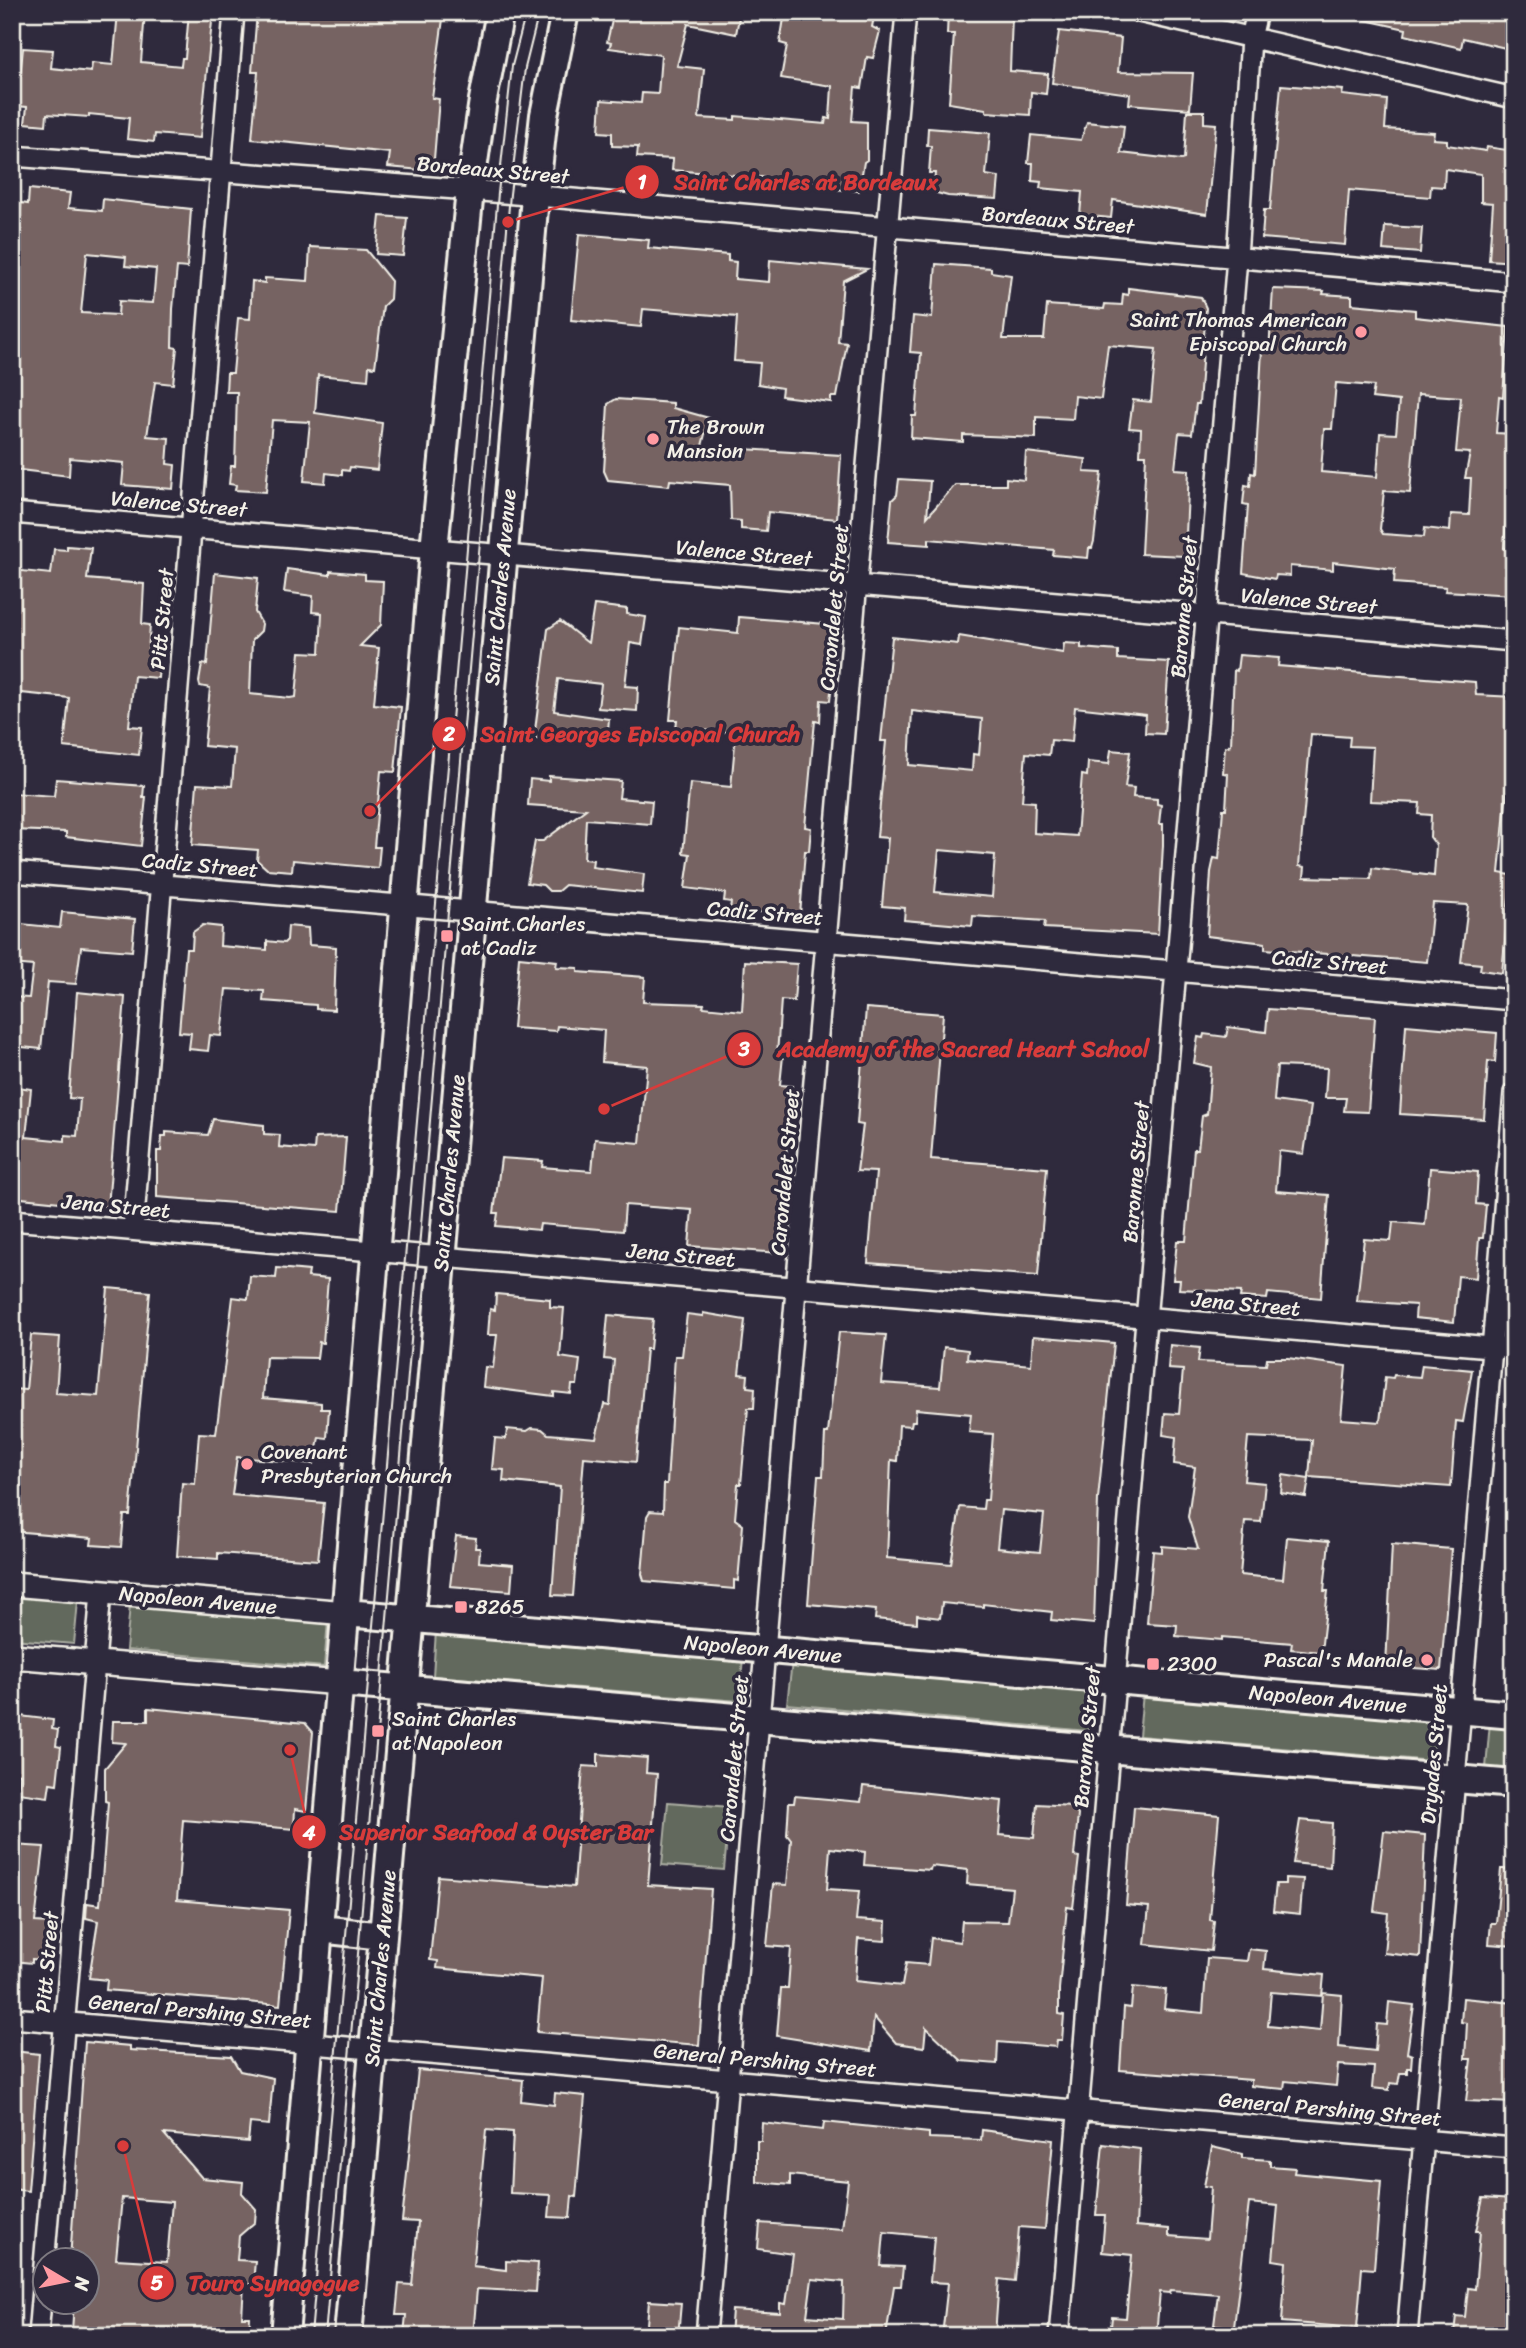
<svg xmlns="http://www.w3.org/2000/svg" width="1526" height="2348" viewBox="0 0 1526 2348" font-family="Sriracha,sans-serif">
<rect width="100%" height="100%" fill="#2f2a3d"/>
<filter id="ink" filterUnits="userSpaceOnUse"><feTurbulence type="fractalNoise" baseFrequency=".0143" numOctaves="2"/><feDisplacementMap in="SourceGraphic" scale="14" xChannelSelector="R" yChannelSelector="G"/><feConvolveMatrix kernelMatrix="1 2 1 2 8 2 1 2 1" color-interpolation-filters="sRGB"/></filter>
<g filter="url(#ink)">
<path fill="#62695d" stroke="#abada2" stroke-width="2" d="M12,1595L78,1601L74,1644L12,1639Z
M130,1604L328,1621L324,1667L126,1650Z
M436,1631L743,1658L739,1701L433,1676Z
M792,1662L1092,1689L1088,1731L787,1704Z
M1143,1693L1436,1718L1433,1761L1139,1736Z
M1490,1722L1514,1724V1770L1486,1768Z
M668,1802L730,1807L724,1870L662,1865Z"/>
<path fill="#766362" stroke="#f4f1e8" stroke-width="2" fill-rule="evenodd" d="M118,12H145L141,62L181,66L182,58H185L189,12H213L200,138L155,134L154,142L127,139L129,118L89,114V117L47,114L46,125L25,123L27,107L17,106L23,48L53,50L51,68L91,72L92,63L113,65Z
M257,12H444L432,98L439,99L433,171L388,167L390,153L252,139L258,72H252Z
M614,12H740L736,34L688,24L677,66L704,69L699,118L735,120V116L825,124L826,118L830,119L832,86L781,78L787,45L780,43L785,12H875L872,27L880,31L873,58L867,57L862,88L855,87L852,121L867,122V160L864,162L859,191L819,188L820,182L672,170L673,159L637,157L638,147L612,146V133L599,132L601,100L641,103L642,93L658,94L661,55L609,48L611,43L607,42Z
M948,12L1012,15L1010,71L1048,74L1046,94L1031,92L1030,115L986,112V109L949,103L954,34H947Z
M1366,12H1514V50L1463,38L1461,48L1405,35L1406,29L1365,20Z
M1059,31L1121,38L1118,72L1193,73L1190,109L1129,104L1130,94L1052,83Z
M1281,85L1343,90L1342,95L1387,100L1385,129L1434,132L1433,139L1447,140V145L1486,151L1487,147L1514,151V262L1489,260L1493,203L1481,202V174L1445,169L1444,187L1431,186L1430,197L1349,190L1345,245L1262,238L1264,210H1270Z
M1187,111H1204V123L1216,124L1207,214L1113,200L1111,218L1080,215L1082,192L1040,188L1041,182L1032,181L1033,163H1028L1031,135L1081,140L1087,122L1124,126L1121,153L1181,160L1184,159Z
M928,128L990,133L986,175L999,177L997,199L948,196L933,192L935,173H929L931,146H927Z
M29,189L70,193L68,208L102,211L103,199L191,209L187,268L177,267L173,309L172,347L177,348L173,384L155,382L147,436L169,438L167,464L175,465L173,489L122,485L124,463L70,458L69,476L12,469V227L18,228L21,203L28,204ZM87,253L126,257L125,266L156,269L153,303L119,301L118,315L81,313Z
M380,216L407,218L403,256L376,254Z
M1385,226L1422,228L1420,253L1383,250Z
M579,234L649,240L648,248L728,255V261L736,262L735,279L769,282L770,260L867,269L843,281L838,342L847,343L837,397H831V402L781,396L782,388L758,384L760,363L734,361L737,317L643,309L641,327L571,320Z
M310,247L366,250L391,281L390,299L383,306L375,367L369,366L368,380L318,375L315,413L382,423L377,470L350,467L349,471L342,470V475L326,473L325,483L304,481L310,422L272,420L266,492L235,490L236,485L229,484L231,466H235L237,392H226L227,373H233L238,318L250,319L252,281L265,283V278L308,281Z
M936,264L991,268V272L1011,275L1003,339H1044L1047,305L1104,309L1105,304L1122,305L1123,294L1128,295V288L1201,297L1206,308L1199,404H1196L1192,434L1179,433L1175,469L1189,470L1185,556L1141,554L1146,455H1140L1141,429L1129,428L1133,400L1151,402L1156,349L1108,345L1101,399L1075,396L1073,419L1036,417V438L963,435V442L911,438L912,416H916L921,353L910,352L913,316L932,318Z
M1273,289L1324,291L1323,294L1352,296V304L1415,310V317L1508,327L1503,397L1499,396L1496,433L1514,434V490H1508L1504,548L1514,549V595L1445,591L1446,587L1394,583L1395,569L1333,562V570L1290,566V576L1276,575L1275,579L1243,573L1248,505L1243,504L1245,485L1250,486L1251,473L1255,474L1262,350L1269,351ZM1336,383L1374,386L1372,398L1399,401L1396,434L1380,433L1377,477L1321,472L1324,429H1332ZM1418,394L1461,397L1456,452L1470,453L1465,478H1471L1469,515L1451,514L1450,531L1425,528L1424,537L1383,534L1380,529L1384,491L1410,493Z
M616,399L673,403V408L709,418L700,454L742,457L743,449L841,455L837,519L768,512L766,531L741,529V521L731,520L730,485L670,480L669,486L608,480L604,471L608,404Z
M1026,452L1086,459L1084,472L1102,473L1094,541L1092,548H1089L1088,558L1053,555L1054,550L929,539V545L888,542L892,500L897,495L899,479L930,481L927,517L955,485H1006V478L1024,480Z
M67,546L91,548L87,579L144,584L142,624L150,625L148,652L160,653L158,678L134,676L129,726L142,727L139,755L64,747L69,698L12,692V570L51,574L54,549L67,550Z
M287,569L330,575V571L365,574V580L383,581L381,625L360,646L379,648L374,704L401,707L395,772L381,771L374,847H380L378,868L293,860L292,871L267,869L257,860L258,850L192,845L197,784L232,786L235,749L204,746L210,688L200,686L199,682L202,664L207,665L215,573L258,578L255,612L262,624L261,631L252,640L250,694L290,698L296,697L300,652L320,653L322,613L312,612L313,596L284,592Z
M594,605L627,609V614L646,617L642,645L630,643L625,686L638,687L637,711L598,708L601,684L558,679L554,711L609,719L607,742L534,738L548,629L560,621L588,643Z
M739,617L838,625L830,701L821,700L820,722L815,721L805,827L811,828L809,851H805L800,916L730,909L731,902L724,901L725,893L685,888L690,854L683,853L690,783L731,787L736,733L676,728L677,720H670L679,627L738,633Z
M959,636L1063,653L1064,643L1081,644V648L1118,651V659L1169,662L1164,734L1145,733L1146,715L1075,707L1072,742L1051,740L1049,755L1026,753L1022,801L1035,802L1034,833L1077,836L1082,775L1087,776L1088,762L1109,764L1111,750L1130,752L1125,787L1134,788L1133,797L1157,799V804L1161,805L1159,824H1163V845L1158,934L1044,928L1045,921L973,916L972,926L904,920L905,908L882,906L888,838L877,837L886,741H881L892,637L958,644ZM912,711L982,719L979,755L973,754L972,771L909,765ZM939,850L995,855L992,897L935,892Z
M1239,655L1279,658L1278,666L1475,682L1476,695L1514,697V769H1509L1499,873L1511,875L1502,973L1480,970L1481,964L1461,962L1468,905L1433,903L1427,962L1265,949V943L1207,936L1211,872L1214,858L1219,859L1223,809H1226L1228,774L1223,773L1225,747L1231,745L1234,670L1237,671ZM1311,734L1350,737L1349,746L1373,747L1370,801L1420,803L1419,814L1431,815L1430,837L1436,845L1434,876L1372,868L1371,879L1304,877L1305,867L1299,866Z
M549,776L621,781L619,798L652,801L650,824L586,819L584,859L593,860L592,867L644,874L642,893L565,885L558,891H549L543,885L527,883L535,841H543L586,809L528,805L530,779L549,781Z
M56,779L144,786L143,797H146L141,846L66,837V832L12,830V793L54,796Z
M62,912L135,919L132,951L81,947L76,984L48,982L41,1049L12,1046V997L29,998L33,966L12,964V923L60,928Z
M203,925L221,927L220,946L267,950V941L284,943L287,940L288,926L308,928L309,945L336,947L334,1010L316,1009V1005L263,1001L264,991L226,989L221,1036L210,1035L208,1051L189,1049L191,1033L179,1032L186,949H192L193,932Z
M519,957L557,961L556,967L578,968V972L645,977L643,1002L704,1004L703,1007L742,1011L745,961L797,964L794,1001L781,1000L777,1055L783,1056L780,1085L792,1086L778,1253L689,1246L692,1210L625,1205L623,1231L540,1224L539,1230L496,1226L498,1213H494L501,1158L543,1161L542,1167L592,1171L595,1139L640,1143L647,1066L602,1062L604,1030L557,1026L556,1031L513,1028Z
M77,992L125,997L108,1207L12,1197V1086L31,1089L26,1137L65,1141V1135L77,1136L80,1099L69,1098Z
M866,1008L943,1014L931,1159L1047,1168L1038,1276L868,1263L876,1172L857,1171L863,1125L857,1124Z
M1268,1009L1375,1017L1368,1112L1344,1111L1346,1098H1325L1327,1068L1277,1066L1274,1101L1311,1106L1304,1154L1279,1151L1276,1191L1329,1195L1321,1298L1268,1293L1267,1299L1240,1297L1241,1292L1179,1289L1180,1280H1173L1177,1241H1186L1194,1149H1198L1202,1116L1207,1114L1211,1067L1194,1063L1198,1037L1203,1038L1204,1034L1226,1037L1228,1027L1266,1032Z
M1406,1025L1497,1033L1495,1062L1488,1061L1484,1119L1400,1114Z
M213,1119L264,1125V1134L280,1135L279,1147L314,1150L315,1138L346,1137L340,1211L157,1197V1151H161L162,1136H166V1132L208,1135Z
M1430,1168L1478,1172L1476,1204L1486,1205L1483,1238H1479L1476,1278L1458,1276L1454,1322L1415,1318L1416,1305L1357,1301L1364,1239L1391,1241L1393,1222L1425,1225Z
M277,1268L309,1271L308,1277L328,1279L323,1343L319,1342L317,1358L266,1357L263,1398L321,1403V1409H329L327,1438L319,1437L314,1464L237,1457L232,1495L324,1503L318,1560L218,1553V1559L177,1556L182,1483L195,1484L199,1433L216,1434L233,1297L248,1299L250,1276L276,1278Z
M108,1288L150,1292L130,1515H124L121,1547L91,1545L92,1538L12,1531V1389L26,1390L31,1335L60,1337L56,1393L98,1396Z
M496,1294L550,1299V1307L564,1308L560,1357L580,1360L577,1385H572L571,1394L554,1392V1396L483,1387L485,1367L493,1368L497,1335H488L490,1309L495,1310Z
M703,1313L745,1320L739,1374L748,1375L747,1387L755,1388L754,1408H748L741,1484H738L735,1519L743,1525L738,1581L734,1580V1589L644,1581L642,1574L647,1516L650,1511L663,1512L664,1484H667L675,1356H682L687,1314L703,1316Z
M608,1315L653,1319L650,1349H646L636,1462L584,1457L573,1596L552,1595L560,1487L503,1481L504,1470L492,1469L495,1438L506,1439L507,1429L527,1431L532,1428L542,1429L548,1434L596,1438L604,1404L610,1405L614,1360L604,1359Z
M839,1332L886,1335L881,1383L940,1387L944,1347L968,1350L967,1359L1031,1365L1033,1336L1114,1343L1098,1499L1094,1624L1051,1620L1052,1612L983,1604V1607L942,1603L940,1618L917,1615V1623L875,1619L876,1610L808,1604L818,1476H823L825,1433H828ZM916,1409L971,1414L969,1432L993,1434L988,1500H984L983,1509L960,1507L951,1564L887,1558L891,1460L897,1461L899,1425L911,1426L912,1421H915ZM1001,1510L1044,1514L1040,1552L997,1548Z
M1170,1345L1200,1348L1198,1362L1266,1365L1267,1358H1288L1346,1366L1341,1419L1380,1422L1385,1377L1393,1378L1394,1375L1420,1377L1422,1365L1472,1370L1463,1422L1456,1421L1451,1487L1309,1477L1312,1440L1248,1437L1244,1481L1265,1483L1261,1522L1245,1521L1240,1575L1283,1579L1287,1537L1329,1541L1324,1591H1328L1321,1652L1291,1649L1292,1643L1222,1637V1640L1176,1636L1177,1625L1147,1623L1153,1551L1162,1552V1546L1198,1549L1188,1517L1195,1467L1174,1464L1176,1437L1163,1435L1165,1413L1179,1414L1183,1370L1168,1369Z
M1283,1475L1309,1479L1306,1497L1281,1493Z
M456,1536L476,1538L475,1548H480L479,1562L513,1565L511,1591L450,1586Z
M1392,1544L1451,1549L1441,1670L1386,1666Z
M148,1708L305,1723L313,1732L306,1811L295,1809L294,1829L183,1820L177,1900L289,1910L280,2005L106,1990L107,1980L89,1978L98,1921L86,1918L87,1903L100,1905L108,1802L105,1801V1768L126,1743L112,1742L113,1721H148Z
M12,1715L53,1720L52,1729L58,1730L56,1746L61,1747L57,1784L50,1783L48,1797L18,1793L20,1774L13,1773Z
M598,1754L647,1758L646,1773L657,1774L648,1885L711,1889L699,2045L537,2032L542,1978L437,1968L438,1961L430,1960L438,1876L574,1887L583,1766L598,1767Z
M863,1786L1002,1801L999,1835L1034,1838L1037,1804L1073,1806L1078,1815L1074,1856L1079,1857L1073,1908L1067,1907L1059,1989V2014L1064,2015L1062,2040H1057L1056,2047L998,2042L997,2064L962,2061L926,2027L924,2047L896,2043L874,2017L871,2051L777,2036L781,1988H788L791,1948L767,1946L773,1884L787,1885L791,1840L787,1835L789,1803H794L795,1796L861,1802ZM830,1848L865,1852L864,1865L930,1870L931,1866L968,1870L967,1884L1012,1888L1008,1922L962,1921L960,1942L931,1938L928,1965L906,1963L902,1986L855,1981L858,1939L885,1941L886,1922L856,1920L859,1891L827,1889Z
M1134,1807L1219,1815L1210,1920L1214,1921L1211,1951L1145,1944L1149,1907L1126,1905Z
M1300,1820L1332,1823L1330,1867L1293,1863Z
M1384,1831L1425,1835L1420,1957L1384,1953L1388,1913L1374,1911Z
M12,1845L44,1847L35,1922L51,1923L48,1960L32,1959V1963L12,1961Z
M1501,1869H1514V1946L1489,1944L1491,1923H1496Z
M1285,1878L1303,1879L1300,1914L1273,1911L1276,1884H1285Z
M1249,1949L1266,1951L1264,1969L1324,1975L1322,1996L1271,1992L1268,2026L1320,2031L1323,1993L1342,1995L1339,2047L1375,2051L1377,2024L1387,2025L1389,2002L1414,2005L1407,2053L1412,2055L1411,2068H1407V2073H1400L1398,2084L1390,2083L1389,2090L1372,2088L1374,2067L1338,2065L1336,2086L1285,2081L1284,2089L1251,2086V2080L1120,2070L1124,2007L1131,2008L1133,1987L1166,1990L1164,2009L1203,2013L1207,1958L1247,1961Z
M1463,1998L1514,2003V2103L1466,2101L1471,2059H1465L1467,2023L1461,2022Z
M85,2042L130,2046V2050L231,2056L240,2071L273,2078L269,2125L250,2123L248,2142L164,2134L202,2178L243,2182L242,2193L256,2209L255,2222L239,2236L237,2260L255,2261L253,2284H244L242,2317H250L249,2336H144L72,2331L74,2302H88V2260H70ZM122,2198L172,2202L167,2262L116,2259Z
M13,2051L39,2054L28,2191L12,2189Z
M418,2070L523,2080L521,2101L554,2105L555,2093L585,2096L576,2197L572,2196L570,2218L549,2217L551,2195L510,2193L513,2132L486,2130L473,2266L506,2270V2261L538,2263L536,2292L477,2289L473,2336H409L404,2334L406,2315H396L399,2284L412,2285L418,2222L402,2221Z
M824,2122L929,2133V2138L981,2140L982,2130L1053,2140L1045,2229L1019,2227L1015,2281L999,2279L995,2336H942L948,2283L930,2282L934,2237L884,2232L881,2266L903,2267L901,2286H894L886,2336H730L732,2310L780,2313V2303L786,2304L793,2254L758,2249L760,2223L842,2229L848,2181L790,2175V2185L757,2182V2141H761L762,2123L823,2130ZM812,2279L844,2282L843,2319L807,2316Z
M1103,2144L1140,2149L1136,2226L1169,2229V2236L1207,2239L1211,2187L1204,2186L1212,2147L1242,2154V2158L1270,2160V2166L1295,2168L1294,2173L1381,2181L1374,2269L1362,2268L1357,2328L1282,2322L1286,2262L1273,2260L1278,2206L1249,2203L1234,2327L1214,2325L1218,2294L1171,2290L1170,2293L1160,2292L1156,2335L1110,2336L1112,2317L1126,2318L1132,2255L1102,2252L1105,2215H1096Z
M1483,2198L1513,2200L1508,2259L1514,2260V2336L1454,2333L1456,2316L1465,2317L1468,2288L1475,2289L1480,2231H1476Z
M649,2301L681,2303L678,2336H646Z"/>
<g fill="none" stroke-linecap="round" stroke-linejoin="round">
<g stroke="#f4f1e8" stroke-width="24">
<path id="minor" d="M1139,12L1514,98
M12,156L470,190L1514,282
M12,513L1514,641
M12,872L1514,1000
M12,1220L1514,1349
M133,1230L234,12
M12,2018L1514,2148
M38,2336L101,1592
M706,2336L906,12
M1059,2336L1237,258L1251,38L1257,12
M1407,2336L1514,1093"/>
</g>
<g stroke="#f4f1e8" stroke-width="28">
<path id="tertiary" d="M12,1584L346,1613
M12,1656L340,1683"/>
</g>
<g stroke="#f4f1e8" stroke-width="32">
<path id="secondary" d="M346,1613L1514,1715
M340,1683L1514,1784
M320,1929L383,1936
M285,2336L434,549L470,190L483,100L500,12
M348,2336L535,197L544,115L565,12"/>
</g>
<use href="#minor" stroke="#2f2a3d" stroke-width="19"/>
<use href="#tertiary" stroke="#2f2a3d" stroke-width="23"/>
<use href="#secondary" stroke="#2f2a3d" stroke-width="26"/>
<path stroke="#f4f1e8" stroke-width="2" d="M311,2336L498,193L512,66L526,12
M325,2336L510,194L525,68L539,12"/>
</g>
</g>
<g fill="#ff9aa2" stroke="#2f2a3d" stroke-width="2.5">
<circle cx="1361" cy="332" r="7"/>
<circle cx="653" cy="439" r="7"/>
<rect x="440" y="929" width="14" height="14" rx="3.5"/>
<circle cx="247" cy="1464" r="7"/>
<rect x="454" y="1600" width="14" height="14" rx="3.5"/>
<circle cx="1427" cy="1660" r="7"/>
<rect x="1146" y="1657" width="14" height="14" rx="3.5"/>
<rect x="371" y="1724" width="14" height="14" rx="3.5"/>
</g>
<g text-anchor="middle" stroke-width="7" stroke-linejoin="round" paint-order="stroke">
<g font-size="21" fill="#f4f1e8" stroke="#2f2a3d">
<text transform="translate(493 170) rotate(5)" y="7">Bordeaux Street</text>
<text transform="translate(1058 220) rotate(5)" y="7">Bordeaux Street</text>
<text transform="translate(179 504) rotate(5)" y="7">Valence Street</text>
<text transform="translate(744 553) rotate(5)" y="7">Valence Street</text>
<text transform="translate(500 587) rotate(-85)" y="7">Saint Charles Avenue</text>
<text transform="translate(1309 601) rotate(5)" y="7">Valence Street</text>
<text transform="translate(834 607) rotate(-85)" y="7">Carondelet Street</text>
<text transform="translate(1184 607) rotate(-85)" y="7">Baronne Street</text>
<text transform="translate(162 619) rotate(-85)" y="7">Pitt Street</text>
<text transform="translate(200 865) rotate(5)" y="7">Cadiz Street</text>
<text transform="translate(765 913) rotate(5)" y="7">Cadiz Street</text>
<text transform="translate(1330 962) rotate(5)" y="7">Cadiz Street</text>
<text transform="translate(785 1172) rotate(-85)" y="7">Carondelet Street</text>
<text transform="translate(1136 1172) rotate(-85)" y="7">Baronne Street</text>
<text transform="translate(449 1173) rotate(-85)" y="7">Saint Charles Avenue</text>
<text transform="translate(116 1206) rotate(5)" y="7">Jena Street</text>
<text transform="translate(681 1255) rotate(5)" y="7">Jena Street</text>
<text transform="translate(1246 1304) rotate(5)" y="7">Jena Street</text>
<text transform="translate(198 1600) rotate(5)" y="7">Napoleon Avenue</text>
<text transform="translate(763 1649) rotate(5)" y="7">Napoleon Avenue</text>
<text transform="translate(1328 1699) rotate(5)" y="7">Napoleon Avenue</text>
<text transform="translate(1087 1737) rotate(-85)" y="7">Baronne Street</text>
<text transform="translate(1434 1754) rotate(-85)" y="7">Dryades Street</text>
<text transform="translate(734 1758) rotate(-85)" y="7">Carondelet Street</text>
<text transform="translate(47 1962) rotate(-85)" y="7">Pitt Street</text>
<text transform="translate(380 1968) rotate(-85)" y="7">Saint Charles Avenue</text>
<text transform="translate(200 2011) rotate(5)" y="7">General Pershing Street</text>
<text transform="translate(765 2060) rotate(5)" y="7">General Pershing Street</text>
<text transform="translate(1330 2109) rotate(5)" y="7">General Pershing Street</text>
</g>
<g font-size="21" fill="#f4f1e8" stroke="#2f2a3d" text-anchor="start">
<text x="1347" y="327" text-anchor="end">Saint Thomas American<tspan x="1347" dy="24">Episcopal Church</tspan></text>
<text x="667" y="434">The Brown<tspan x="667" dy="24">Mansion</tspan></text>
<text x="461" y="931">Saint Charles<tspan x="461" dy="24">at Cadiz</tspan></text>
<text x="261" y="1459">Covenant<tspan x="261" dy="24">Presbyterian Church</tspan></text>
<text x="475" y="1614">8265</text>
<text x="1413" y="1667" text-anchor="end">Pascal's Manale</text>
<text x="1167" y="1671">2300</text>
<text x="392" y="1726">Saint Charles<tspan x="392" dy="24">at Napoleon</tspan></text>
</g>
</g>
<path fill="none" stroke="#d93c3b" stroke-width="2.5" d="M508 222L642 182M370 811L449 734M604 1109L744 1049M290 1750L309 1832M123 2146L157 2283"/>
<g fill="#d93c3b" stroke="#2f2a3d" stroke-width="2.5">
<circle cx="508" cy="222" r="7"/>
<circle cx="370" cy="811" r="7"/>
<circle cx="604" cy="1109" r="7"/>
<circle cx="290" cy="1750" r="7"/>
<circle cx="123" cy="2146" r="7"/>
<circle cx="642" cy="182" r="18"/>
<circle cx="449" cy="734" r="18"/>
<circle cx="744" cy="1049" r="18"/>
<circle cx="309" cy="1832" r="18"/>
<circle cx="157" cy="2283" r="18"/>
</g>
<g font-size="21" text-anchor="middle" font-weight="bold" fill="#fff">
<text x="642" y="189">1</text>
<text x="449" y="741">2</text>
<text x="744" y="1056">3</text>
<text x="309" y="1840">4</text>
<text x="157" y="2290">5</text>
</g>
<g font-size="23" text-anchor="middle" font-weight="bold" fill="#d93c3b" stroke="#2f2a3d" stroke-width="7" stroke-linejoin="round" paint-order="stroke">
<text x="806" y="190">Saint Charles at Bordeaux</text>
<text x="640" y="742">Saint Georges Episcopal Church</text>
<text x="963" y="1057">Academy of the Sacred Heart School</text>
<text x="496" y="1840">Superior Seafood &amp; Oyster Bar</text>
<text x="274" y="2291">Touro Synagogue</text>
</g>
<rect width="1526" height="2348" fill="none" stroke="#2f2a3d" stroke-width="42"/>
<rect x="21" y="21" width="1484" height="2306" fill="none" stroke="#f4f1e8" stroke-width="2.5" filter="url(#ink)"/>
<g transform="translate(66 2281) rotate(100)"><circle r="33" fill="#2f2a3d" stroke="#7e7a81" stroke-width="2"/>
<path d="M0-5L12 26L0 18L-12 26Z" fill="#ff9aa2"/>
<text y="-10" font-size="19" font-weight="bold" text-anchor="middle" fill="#f4f1e8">N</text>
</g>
</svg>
